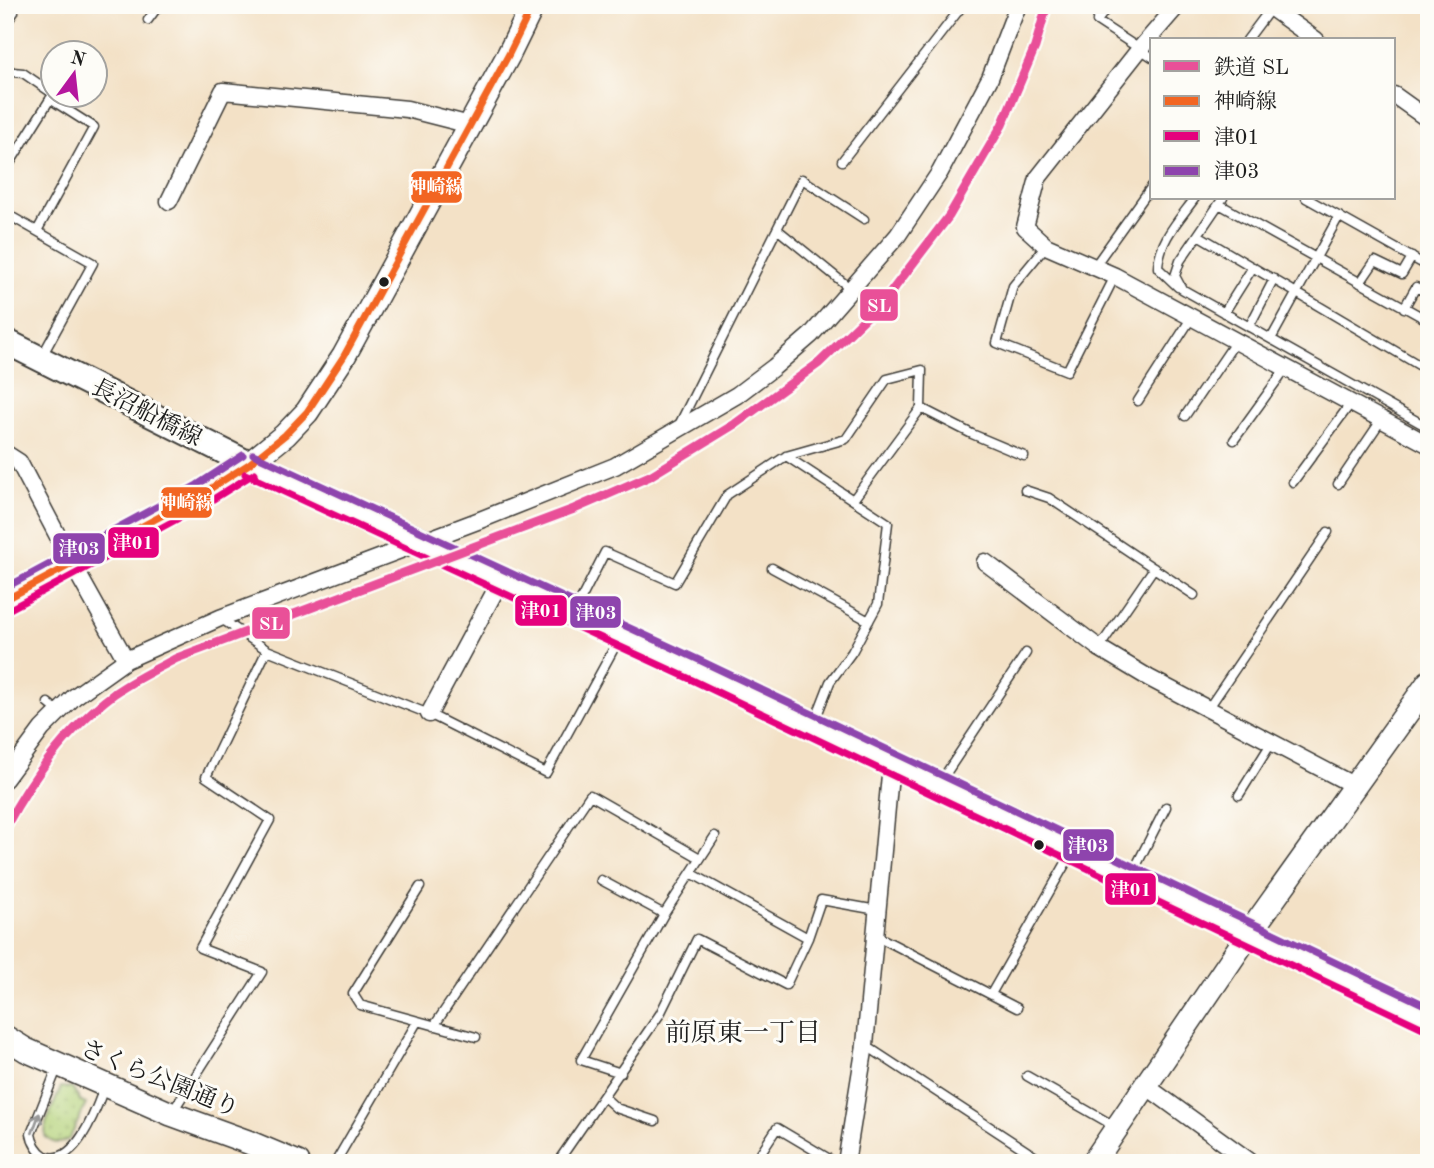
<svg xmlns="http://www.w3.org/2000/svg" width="1434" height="1168" viewBox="0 0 1434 1168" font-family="'Old Standard TT','Noto Serif JP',serif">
<defs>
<pattern id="garden-dots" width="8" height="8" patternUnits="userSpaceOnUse" patternTransform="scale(1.75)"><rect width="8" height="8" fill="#b3d178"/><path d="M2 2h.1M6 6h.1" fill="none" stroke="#99b367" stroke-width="1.8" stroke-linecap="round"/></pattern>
</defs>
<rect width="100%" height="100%" fill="#fdfcf7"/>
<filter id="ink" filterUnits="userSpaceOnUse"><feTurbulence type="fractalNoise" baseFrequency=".0143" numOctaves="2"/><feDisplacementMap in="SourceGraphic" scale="14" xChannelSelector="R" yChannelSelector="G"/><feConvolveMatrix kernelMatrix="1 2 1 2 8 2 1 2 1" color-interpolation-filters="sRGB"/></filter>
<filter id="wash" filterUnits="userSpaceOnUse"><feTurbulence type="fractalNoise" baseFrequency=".00686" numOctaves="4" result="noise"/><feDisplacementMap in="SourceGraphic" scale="28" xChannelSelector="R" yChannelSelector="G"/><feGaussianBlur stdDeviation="1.57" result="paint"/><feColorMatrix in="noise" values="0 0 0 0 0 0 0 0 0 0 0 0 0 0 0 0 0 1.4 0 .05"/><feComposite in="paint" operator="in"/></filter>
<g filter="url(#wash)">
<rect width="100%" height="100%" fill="#f3e1c6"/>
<path fill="url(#garden-dots)" stroke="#68764a" stroke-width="2" d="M61,1087L72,1088L81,1102L86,1104L70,1138C61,1145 53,1145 45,1136L46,1123Z"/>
</g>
<g filter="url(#ink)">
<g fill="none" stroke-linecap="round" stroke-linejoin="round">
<g stroke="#3c3a36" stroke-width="11">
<path id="lane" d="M1109,5L1097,21L1152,57
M148,20L159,5
M5,25L14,12
M1247,40L1271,8
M5,67L13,72L23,73L52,93
M842,161L963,5
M5,171L52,96
M1223,198L1180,261L1175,276L1182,289L1422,424L1429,426
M1306,198L1429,267
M1219,204L1429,321
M5,213L93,263L42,356
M777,229L851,289
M37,231L94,127L50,99
M1198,235L1429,371
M1046,246L1013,286L997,343L1067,371L1115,276
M1094,267L1152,186
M1360,283L1375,261L1402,274L1412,257
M1178,287L1158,268C1159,240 1179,220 1195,198
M1404,308L1416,287L1429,294
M1224,313L1253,267
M1249,327L1274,279
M1271,339L1339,216
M1138,401L1192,317
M921,408L972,434L1024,456
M1185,416L1236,341
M679,425L802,179L864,219
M1234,440L1286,368
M786,456L888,523L878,604L852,652L830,682L814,723
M1293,482L1351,403
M1338,484L1382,419
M1025,490L1049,498L1194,595
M772,568L869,621
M576,609L605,552L675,583L727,495L786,456L846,439L887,379L922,370L921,408L853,500
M220,618L267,650L429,714L546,773L619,639
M1099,648L1154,568
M48,703L59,712
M1208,709L1328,532
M939,784L1026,653
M1239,795L1272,742
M691,873L808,938
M1131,876L1166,807
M601,880L664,914
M420,887L353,994L360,1005L476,1037
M875,935L1017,1008
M991,994L1071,854
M434,1026L590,795L700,858
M865,1045L1045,1163
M58,1066L31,1134C32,1142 38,1152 45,1156C76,1168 97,1107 104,1088
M621,1073L581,1060L664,914L715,836
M1027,1076L1116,1127
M604,1097L616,1108L655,1121
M173,1111L262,972L200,948L270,820L206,777L267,650
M335,1163L417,1022
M557,1163L660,1014L697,939L786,985L808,938L821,900L877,910
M754,1163L777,1128L836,1163"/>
</g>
<g stroke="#3c3a36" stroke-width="19">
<path id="street" d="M1178,5L1139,50L1038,178L1025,227L1046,246L1115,276L1429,445
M1267,5L1316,40
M1394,95L1429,120
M169,201L223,91L407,109L470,125
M5,453L19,462L73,565L126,660
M985,562L1099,648L1149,678L1353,785
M429,714L501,580
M5,779L42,729L74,697L126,660L220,618L480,520L615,466L737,395L774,367L811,335L898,235L940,172L990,78L1018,5
M1146,1086L1252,1163
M846,1163L865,1045L891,764"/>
</g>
<g stroke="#3c3a36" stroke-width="26">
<path id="secondary" d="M5,600L202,494L249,464L285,435L307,412L344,356L509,54L533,5
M5,1037L26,1050L171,1114L248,1142L298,1163
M1093,1163L1248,935L1429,682"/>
</g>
<g stroke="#3c3a36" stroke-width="28">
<path id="primary" d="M5,341L249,464L422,541L813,725L1248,935L1429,1019"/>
</g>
<use href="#lane" stroke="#fff" stroke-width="8"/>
<use href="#street" stroke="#fff" stroke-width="16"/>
<use href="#secondary" stroke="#fff" stroke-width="23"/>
<use href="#primary" stroke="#fff" stroke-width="24"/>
<g stroke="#fdfcf7" stroke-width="12">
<path id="bus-1" d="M5,600L202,494L249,464L285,435L307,412L344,356L509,54L533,5"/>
</g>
<g stroke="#fdfcf7" stroke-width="12">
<path id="bus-2" d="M245,474L688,678L1425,1029
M10,609L207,503L255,473"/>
</g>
<g stroke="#fdfcf7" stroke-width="12">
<path id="bus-3" d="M253,454L697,659L1429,1007
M5,588L197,485L243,455"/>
</g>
<use href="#bus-1" stroke="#f26522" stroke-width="7"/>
<use href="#bus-2" stroke="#e5007d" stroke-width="7"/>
<use href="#bus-3" stroke="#8e44ad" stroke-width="7"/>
<g stroke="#fdfcf7" stroke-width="14">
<path id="rail-1" d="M5,828C32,777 68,728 115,693C135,679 156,669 177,658L574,509L650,476L735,424L819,363L888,296L949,216L1002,125L1035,47L1047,5"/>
</g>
<use href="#rail-1" stroke="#e95098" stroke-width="9"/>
</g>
<defs><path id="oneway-shaft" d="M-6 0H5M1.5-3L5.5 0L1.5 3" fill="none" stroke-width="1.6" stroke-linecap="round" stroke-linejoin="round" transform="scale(1.75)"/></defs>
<use stroke="#999" href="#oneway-shaft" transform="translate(36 1123) rotate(-70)"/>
</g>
<g fill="#1c1c1c" stroke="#fdfcf7" stroke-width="2.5">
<circle cx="384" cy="282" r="6"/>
<circle cx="1039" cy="845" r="6"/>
</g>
<g text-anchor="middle" stroke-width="6" stroke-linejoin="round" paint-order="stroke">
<g font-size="24" fill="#1c1c1c" stroke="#fdfcf7">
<text transform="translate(147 412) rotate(27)" y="8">長沼船橋線</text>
<text transform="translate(160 1078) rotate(22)" y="8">さくら公園通り</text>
</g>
<g font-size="26" fill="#1c1c1c" stroke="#fdfcf7">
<text x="743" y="1041">前原東一丁目</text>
</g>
</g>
<g stroke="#fdfcf7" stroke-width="2.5">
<rect x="410" y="170" width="53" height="34" rx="7" fill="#f26522"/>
<rect x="859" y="288" width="40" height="34" rx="7" fill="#e95098"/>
<rect x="160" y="486" width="53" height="33" rx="7" fill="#f26522"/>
<rect x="107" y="526" width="53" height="33" rx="7" fill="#e5007d"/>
<rect x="52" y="532" width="54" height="33" rx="7" fill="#8e44ad"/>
<rect x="514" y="594" width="54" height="33" rx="7" fill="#e5007d"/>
<rect x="569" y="595" width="53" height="34" rx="7" fill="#8e44ad"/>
<rect x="251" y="606" width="40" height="34" rx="7" fill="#e95098"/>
<rect x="1062" y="828" width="53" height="34" rx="7" fill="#8e44ad"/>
<rect x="1104" y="872" width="53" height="34" rx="7" fill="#e5007d"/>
</g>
<g font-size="19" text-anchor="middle" font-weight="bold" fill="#fff">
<text x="436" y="193">神崎線</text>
<text x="879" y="312">SL</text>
<text x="186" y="509">神崎線</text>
<text x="133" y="549">津01</text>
<text x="79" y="555">津03</text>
<text x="541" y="617">津01</text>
<text x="596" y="619">津03</text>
<text x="271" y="630">SL</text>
<text x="1088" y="852">津03</text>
<text x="1131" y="896">津01</text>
</g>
<rect width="1434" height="1168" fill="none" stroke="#fdfcf7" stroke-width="28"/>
<rect x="1150" y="38" width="245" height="161" fill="#fdfcf7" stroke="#a3a29f" stroke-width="2"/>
<rect x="1164" y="61" width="35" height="10" fill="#e95098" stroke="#a3a29f" stroke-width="2"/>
<text x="1214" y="74" font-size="21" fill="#1c1c1c">鉄道 SL</text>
<rect x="1164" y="96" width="35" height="10" fill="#f26522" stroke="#a3a29f" stroke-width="2"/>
<text x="1214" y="108" font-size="21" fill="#1c1c1c">神崎線</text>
<rect x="1164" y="131" width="35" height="10" fill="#e5007d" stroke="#a3a29f" stroke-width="2"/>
<text x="1214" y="144" font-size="21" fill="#1c1c1c">津01</text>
<rect x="1164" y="166" width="35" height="10" fill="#8e44ad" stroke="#a3a29f" stroke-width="2"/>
<text x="1214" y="178" font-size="21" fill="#1c1c1c">津03</text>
<g transform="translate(74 74) rotate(15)"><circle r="33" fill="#fdfcf7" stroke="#a3a29f" stroke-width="2"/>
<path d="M0-5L12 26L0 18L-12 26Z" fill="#b5179e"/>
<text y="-10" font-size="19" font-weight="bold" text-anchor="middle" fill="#1c1c1c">N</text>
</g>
</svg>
